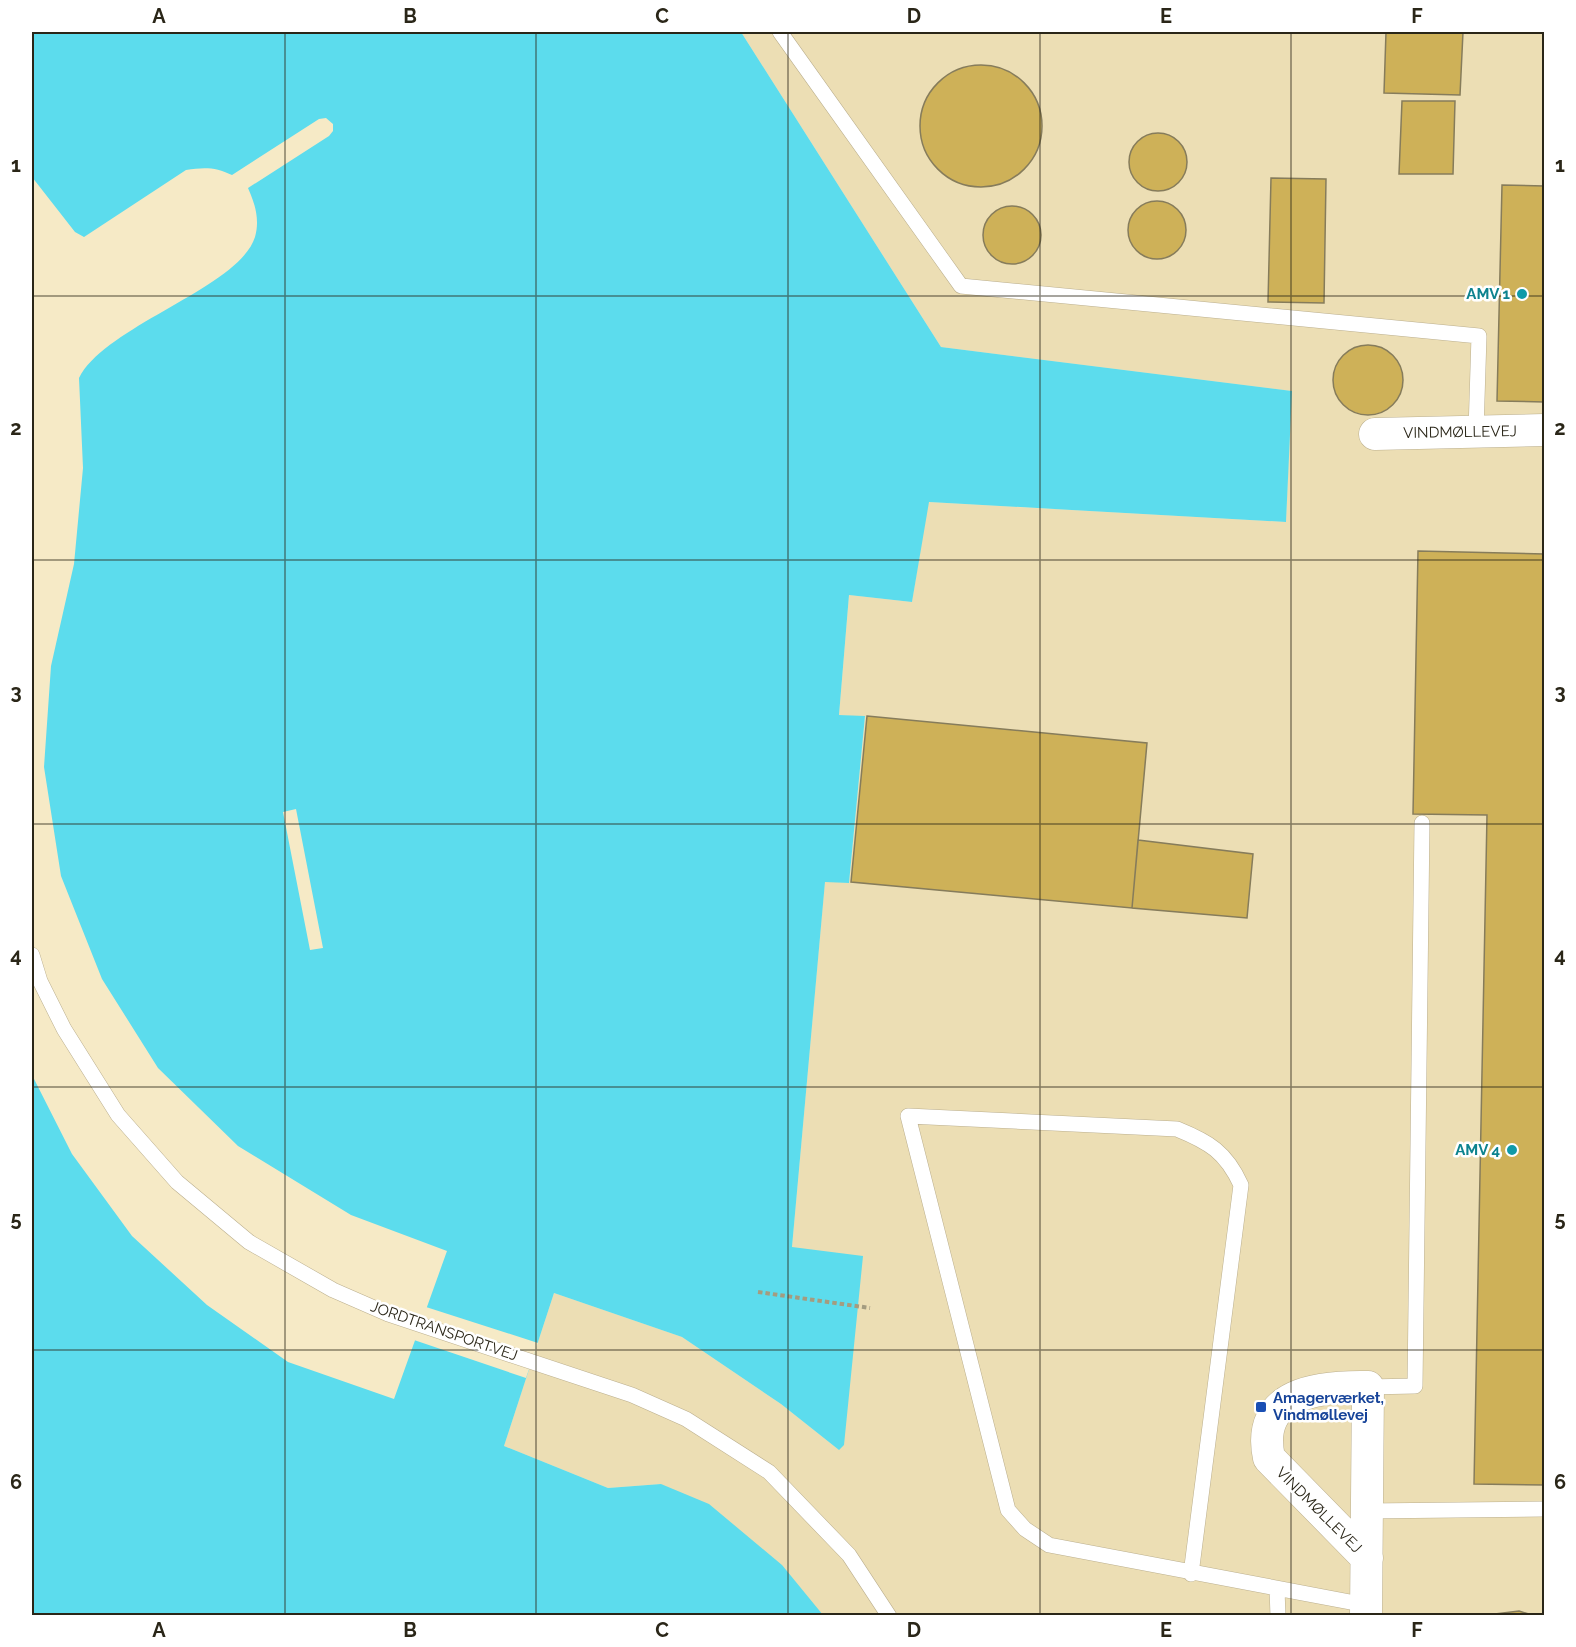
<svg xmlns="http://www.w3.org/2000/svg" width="1576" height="1647" viewBox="0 0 1576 1647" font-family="Raleway,sans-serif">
<rect width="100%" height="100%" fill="#f6eac6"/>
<path fill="#ecdeb4" d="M741,32H1544V1615H823L661,1484L608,1488L504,1446L554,1293L682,1337L781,1404L839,1450L792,1247L825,881L849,883L865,717L839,715L849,595L912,602L928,502L1286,522L1291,391L941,347Z"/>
<path fill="#5cdced" d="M32,32H741L941,347L1292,391L1286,522L929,502L912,602L849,595L839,715L865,716L849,883L825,882L792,1247L863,1256L844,1445L839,1450L781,1404L682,1337L554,1293L504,1446L608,1488L661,1484L709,1504L782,1565L823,1615H32V1075L72,1154L132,1236L207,1305L288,1362L394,1399L447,1251L351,1215L238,1146L158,1068L102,979L61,876L44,767L51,666L74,564L83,468L79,378C106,325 239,288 255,237C260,219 255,204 248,188L329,136L333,131V124L326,118L319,119L232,175C216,167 204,167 186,170L84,237L75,232L32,177Z"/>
<path fill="#f6eac6" d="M296,809L323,948L310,950L283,812Z
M426,1307L538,1343L526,1378L414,1340Z"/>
<path fill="#ceb158" stroke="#867c5b" stroke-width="1.5" d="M1386,32H1463L1460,95L1384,93Z
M920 126a61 61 0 1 1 122 0a61 61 0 1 1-122 0Z
M1402,101H1455L1453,174H1399Z
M1129 162a29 29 0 1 1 58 0a29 29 0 1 1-58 0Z
M1271,178L1326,179L1324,303L1268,302Z
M1502,185L1544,186V402L1497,401Z
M1128 230a29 29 0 1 1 58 0a29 29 0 1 1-58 0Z
M983 235a29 29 0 1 1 58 0a29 29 0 1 1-58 0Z
M1333 380a35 35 0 1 1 70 0a35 35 0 1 1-70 0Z
M1418,551L1544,554V1485L1474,1484L1487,815L1413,814Z
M867,716L1147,743L1132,908L851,882Z
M1138,840L1253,854L1247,918L1132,908Z
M1519,1611L1535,1616H1492L1495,1614Z"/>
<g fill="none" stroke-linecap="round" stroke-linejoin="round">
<g stroke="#bbaf8e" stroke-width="16">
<path id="service" d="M780,32L961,286L1479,336L1476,431
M32,955L40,981L64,1029L118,1115L177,1182L249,1242L333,1290L388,1314L632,1395L686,1419L769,1472L849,1555L889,1616
M1368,1387L1415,1386L1422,823
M1367,1511L1544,1509
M1191,1574L1241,1185C1226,1152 1209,1142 1177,1129L908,1116L1008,1510L1025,1529L1049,1545L1366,1605
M1277,1589L1278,1616"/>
</g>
<g stroke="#bbaf8e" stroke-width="33">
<path id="minor" d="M1375,434L1544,430
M1366,1616C1367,1539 1367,1463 1368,1387C1319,1386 1255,1392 1269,1458L1367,1558"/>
</g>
<path stroke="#a49c80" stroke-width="4" stroke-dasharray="4.5 3" stroke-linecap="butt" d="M758,1292L870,1308"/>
<use href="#service" stroke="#fff" stroke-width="15"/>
<use href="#minor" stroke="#fff" stroke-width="32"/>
</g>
<path fill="none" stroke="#2a2618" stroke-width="1.5" stroke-opacity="0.55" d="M285,32V1616M536,32V1616M788,32V1616M1040,32V1616M1291,32V1616M32,296H1544M32,560H1544M32,824H1544M32,1087H1544M32,1350H1544"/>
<g fill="#0f9aa8" stroke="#fff" stroke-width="2">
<circle cx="1522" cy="294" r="6"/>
<circle cx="1512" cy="1150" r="6"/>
</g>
<rect fill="#1a4fb4" stroke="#fff" stroke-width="2" x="1255" y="1401" width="12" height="12" rx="3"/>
<g text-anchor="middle" stroke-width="5" stroke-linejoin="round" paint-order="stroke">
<g font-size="15" font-weight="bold" fill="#0d838f" stroke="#fff" text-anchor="end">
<text x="1510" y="299">AMV 1</text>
<text x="1500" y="1155">AMV 4</text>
</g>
<g font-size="15" fill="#2a2618" stroke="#fff">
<text transform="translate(1460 432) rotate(-1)" y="5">VINDMØLLEVEJ</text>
<text transform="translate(444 1331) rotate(19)" y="5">JORDTRANSPORTVEJ</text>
<text transform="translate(1319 1510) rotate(45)" y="5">VINDMØLLEVEJ</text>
</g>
<g font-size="15" font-weight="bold" fill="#164399" stroke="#fff" text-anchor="start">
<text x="1273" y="1403">Amagerværket,<tspan x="1273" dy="17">Vindmøllevej</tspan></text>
</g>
</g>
<rect width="1576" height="1647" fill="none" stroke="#ffffff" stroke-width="66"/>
<rect x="33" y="33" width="1510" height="1581" fill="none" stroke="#2a2618" stroke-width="2"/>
<g font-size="20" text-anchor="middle" font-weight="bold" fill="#2a2618">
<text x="159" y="23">A</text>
<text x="410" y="23">B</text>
<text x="662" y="23">C</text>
<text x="914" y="23">D</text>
<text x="1166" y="23">E</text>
<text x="1417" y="23">F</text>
<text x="16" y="172">1</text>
<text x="1560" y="172">1</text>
<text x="16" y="435">2</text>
<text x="1560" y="435">2</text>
<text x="16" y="699">3</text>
<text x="1560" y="699">3</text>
<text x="16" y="962">4</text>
<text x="1560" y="962">4</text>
<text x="16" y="1226">5</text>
<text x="1560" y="1226">5</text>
<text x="16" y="1489">6</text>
<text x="1560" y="1489">6</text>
<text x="159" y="1637">A</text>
<text x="410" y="1637">B</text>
<text x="662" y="1637">C</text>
<text x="914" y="1637">D</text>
<text x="1166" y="1637">E</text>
<text x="1417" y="1637">F</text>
</g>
</svg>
